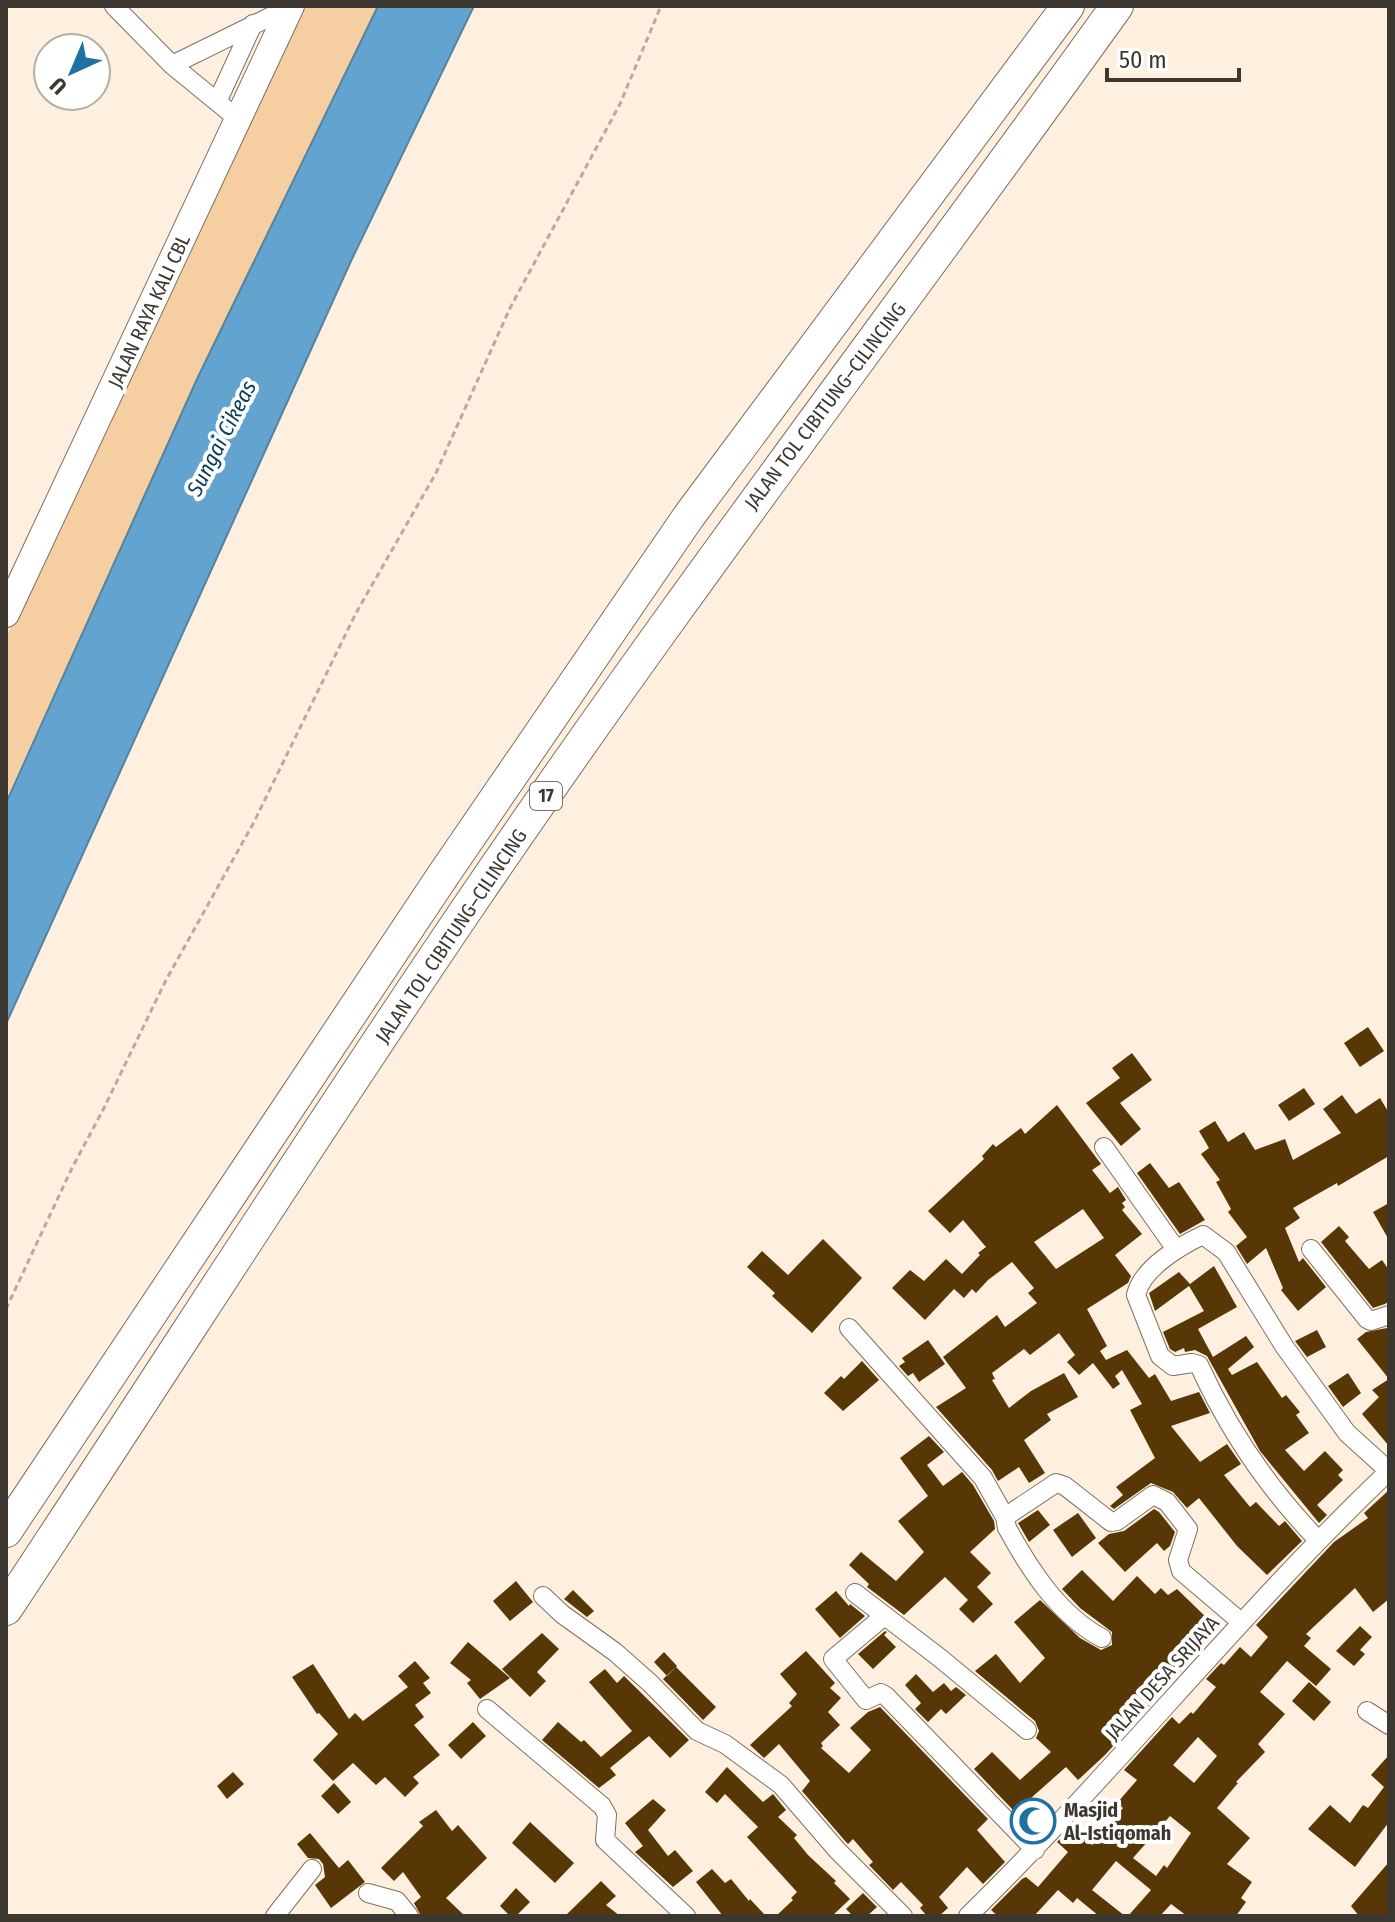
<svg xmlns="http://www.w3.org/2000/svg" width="1395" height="1922" viewBox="0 0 1395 1922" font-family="'Fira Sans Condensed',sans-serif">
<rect width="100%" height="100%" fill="#feefde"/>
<path fill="#f5cfa1" d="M303,6H378L228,316L6,799V638L102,424Z"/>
<path fill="#62a3cf" stroke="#57839f" stroke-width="2" d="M378,6H474L351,261L6,1024V803L197,379Z"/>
<path fill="#573706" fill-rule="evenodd" d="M1368,1027L1384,1051L1360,1067L1344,1043Z
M1132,1053L1152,1080L1120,1103L1141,1129L1121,1146L1086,1103L1120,1078L1112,1068Z
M1304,1088L1315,1104L1289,1121L1278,1105Z
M1342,1095L1356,1114L1380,1098L1389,1113V1156L1338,1186L1337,1183L1293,1208L1300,1218L1285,1228L1299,1262L1303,1258L1326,1287L1298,1311L1281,1290L1283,1288L1266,1248L1247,1264L1236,1246L1247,1237L1228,1212L1231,1209L1216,1182L1220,1180L1201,1154L1209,1148L1199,1131L1215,1121L1228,1142L1244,1132L1255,1150L1285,1139L1293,1160L1341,1133L1323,1109Z
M1057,1105L1101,1164L1092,1170L1110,1193L1118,1187L1126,1200L1122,1203L1125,1207L1122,1210L1142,1234L1115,1255L1131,1276L1128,1283L1087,1309L1107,1346L1100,1351L1106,1360L1127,1350L1149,1378L1155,1374L1171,1401L1199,1392L1210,1413L1171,1426L1200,1462L1227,1444L1241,1464L1224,1475L1250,1507L1256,1502L1279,1526L1285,1521L1302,1541L1267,1575L1237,1546L1199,1498L1187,1508L1173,1492L1151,1483L1114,1509L1110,1506L1123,1495L1116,1487L1155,1458L1130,1410L1142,1404L1122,1370L1115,1376L1120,1384L1113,1389L1093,1363L1079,1375L1067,1362L1075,1355L1059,1333L1030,1355L1024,1349L992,1373L995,1379L992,1380L1009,1408L1031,1391L1064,1373L1078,1397L1047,1414L1051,1420L1024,1440L1045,1473L1029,1483L1019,1467L998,1481L992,1470L936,1407L966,1388L943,1357L993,1318L997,1315L1005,1327L1037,1303L1028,1293L1034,1288L1012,1262L988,1280L976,1293L972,1289L964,1298L954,1289L925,1320L892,1288L910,1270L924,1281L946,1259L962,1274L980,1255L978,1253L986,1247L963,1220L950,1233L928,1211L984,1159L982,1156L993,1144L996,1147L1021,1128L1025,1134ZM1083,1209L1104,1238L1056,1269L1034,1242Z
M1150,1163L1169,1188L1179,1182L1205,1220L1180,1234L1137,1173Z
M1389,1203V1240L1373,1212Z
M1339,1226L1349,1237L1345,1241L1369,1269L1382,1260L1389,1270V1301L1385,1304L1373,1308L1321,1242Z
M823,1239L862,1278L812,1333L772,1296L775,1293L747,1267L762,1251L788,1275Z
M1214,1266L1237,1307L1198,1329L1213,1357L1246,1336L1254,1347L1228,1369L1232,1375L1257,1362L1282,1398L1286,1395L1300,1412L1296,1415L1309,1433L1285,1450L1304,1471L1325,1451L1343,1470L1338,1475L1343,1480L1317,1505L1327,1515L1319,1523L1260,1451L1207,1356L1195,1350L1185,1352L1184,1348L1175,1352L1170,1349L1163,1332L1204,1311L1189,1286L1155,1311L1149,1293L1179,1272L1190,1284Z
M1387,1328L1389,1331V1379L1357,1339L1366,1332Z
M1317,1330L1326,1347L1307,1357L1295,1341Z
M928,1340L945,1364L919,1382L913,1373L908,1376L899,1366L905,1362L902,1358Z
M862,1361L879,1380L843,1411L824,1393L841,1376L844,1379Z
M1348,1373L1361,1393L1343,1407L1328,1386Z
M1389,1379V1446L1362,1414L1379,1397L1372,1390Z
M929,1436L944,1452L927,1465L943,1486L962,1472L973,1485L994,1521L995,1529L970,1552L991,1573L977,1587L993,1604L973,1623L959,1609L968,1600L945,1577L904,1615L867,1587L869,1584L849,1565L861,1552L896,1581L924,1552L898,1521L928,1496L900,1458Z
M1389,1490V1599L1373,1612L1355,1588L1306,1634L1311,1638L1304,1646L1331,1669L1316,1686L1287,1661L1260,1692L1285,1714L1258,1744L1265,1752L1236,1782L1238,1783L1217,1808L1250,1838L1227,1864L1252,1882L1241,1898L1246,1902L1236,1916H1187L1171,1904L1160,1916H1128L1151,1890L1116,1861L1092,1890L1125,1916H1099L1077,1898L1073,1903L1058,1890L1034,1916H998L991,1910L1022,1879L1026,1877L1038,1887L1068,1852L1057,1842L1065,1834L1067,1836L1073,1830L1092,1845L1123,1808L1117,1803L1137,1780L1124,1770L1172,1717L1179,1724L1191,1712L1193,1714L1216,1687L1206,1679L1221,1663L1224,1665L1240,1647L1251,1657L1268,1637L1256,1625L1334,1542L1368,1518L1364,1513ZM1198,1737L1217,1756L1194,1783L1173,1765ZM1170,1816L1191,1833L1167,1868L1164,1865L1156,1876L1133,1858Z
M1154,1509L1159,1512L1175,1532L1170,1546L1164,1551L1157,1543L1125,1572L1098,1543L1109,1534L1124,1531Z
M1038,1510L1050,1525L1029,1542L1018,1523Z
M1078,1513L1096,1538L1072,1557L1053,1530Z
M1082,1570L1113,1601L1137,1576L1155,1594L1161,1588L1168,1595L1177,1589L1211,1622L1182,1652L1191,1660L1105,1755L1078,1780L1066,1767L1031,1798L1048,1816L1034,1832L974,1769L992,1752L1020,1780L1051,1752L1036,1738L1039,1731L1035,1721L975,1671L996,1654L1020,1683L1045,1658L1014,1622L1040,1600L1080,1638L1101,1650L1112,1645V1632L1080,1608L1062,1589Z
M516,1581L533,1602L510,1621L493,1601Z
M573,1590L594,1611L587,1617L564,1599Z
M836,1591L849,1606L850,1604L865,1616L840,1638L815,1609Z
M1360,1626L1372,1637L1360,1650L1365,1654L1354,1666L1336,1651Z
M885,1631L887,1632L884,1635L896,1647L873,1669L858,1654Z
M542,1633L559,1649L537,1672L546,1681L530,1697L502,1669Z
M468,1642L510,1678L480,1699L467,1683L471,1680L450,1663Z
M806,1651L835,1683L830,1688L841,1698L828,1712L840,1725L821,1743L823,1746L821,1748L849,1773L871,1750L850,1728L868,1712L880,1707L988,1819L977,1830L1005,1862L983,1884L967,1867L939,1897L948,1908L939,1916H927L920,1908L923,1905L901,1882L893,1890L869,1865L873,1862L853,1839L848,1844L846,1842L802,1791L810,1781L779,1744L764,1758L750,1745L792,1706L789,1703L797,1694L780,1674Z
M664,1652L677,1666L667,1676L654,1662Z
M415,1661L430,1678L423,1683L431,1693L415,1705L424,1717L414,1725L440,1755L413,1777L419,1783L405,1797L385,1777L376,1785L353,1763L333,1781L313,1760L338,1734L319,1713L317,1714L292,1677L313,1664L349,1719L355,1713L363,1721L408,1687L398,1676Z
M676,1667L716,1707L703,1720L663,1679Z
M605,1669L617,1683L624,1676L689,1740L670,1758L649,1736L610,1768L616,1775L599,1788L542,1740L558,1722L581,1742L584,1740L601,1757L632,1731L589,1682Z
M916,1674L933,1692L944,1683L951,1691L956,1687L966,1695L946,1714L941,1709L928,1722L915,1709L921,1703L905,1685Z
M1309,1682L1331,1702L1314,1721L1292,1701Z
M473,1722L486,1736L461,1759L448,1745Z
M1389,1755V1822L1355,1867L1308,1829L1330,1805L1350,1823L1363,1805L1368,1808L1384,1787L1371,1775Z
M727,1767L763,1802L773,1794L786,1810L778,1817L797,1835L794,1838L808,1855L836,1881L834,1883L850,1899L832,1916H776L793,1900L791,1898L797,1892L747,1837L758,1827L725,1794L717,1803L705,1792Z
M233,1772L244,1784L227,1799L217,1786Z
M334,1783L351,1802L338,1814L321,1796Z
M653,1799L666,1810L648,1830L668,1856L675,1850L693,1871L673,1887L635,1852L643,1846L625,1823Z
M436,1810L452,1831L458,1825L487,1858L446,1898L465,1916H421L414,1903L421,1897L403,1872L394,1881L381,1868L423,1826L419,1822Z
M530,1822L574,1863L555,1883L512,1843Z
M310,1833L339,1868L348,1860L365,1882L331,1908L315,1885L325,1877L323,1864L319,1859L308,1858L297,1844Z
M1389,1862V1916H1359L1351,1906Z
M712,1869L725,1883L731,1879L749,1901L750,1899L766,1916H723L696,1882Z
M601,1881L616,1896L606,1905L620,1916H565Z
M516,1888L530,1902L516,1916H510L500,1906Z
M863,1893L877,1907L867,1916H853L846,1909Z"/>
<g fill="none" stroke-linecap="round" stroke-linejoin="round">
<g stroke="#7e7162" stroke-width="20">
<path id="street" d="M114,6L172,65L238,119
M172,65L290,7
M218,100L253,24
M1104,1147L1175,1248
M1311,1249L1367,1319L1371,1321L1389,1315
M849,1328L983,1478L1005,1517
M855,1593L940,1658L1027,1730
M543,1596L562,1614L615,1652L650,1683L697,1731L725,1744L781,1785L837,1850L903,1916
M883,1617L833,1659L866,1700L881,1693L886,1696L1035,1850
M1102,1638C1059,1615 1030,1570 1007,1528L1005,1517L1056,1483L1065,1486L1111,1522L1117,1521L1153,1495L1167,1502L1188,1529L1178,1560L1181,1571L1241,1622
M487,1709L602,1806L607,1815L605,1840L686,1916
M1367,1711L1389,1725
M368,1893L397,1901L409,1916
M275,1916L312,1869
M968,1916C1114,1773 1241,1612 1389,1471L1347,1433L1284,1346L1226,1252L1203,1235C1180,1246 1142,1268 1136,1295L1160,1356L1173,1366L1192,1363L1199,1365C1229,1431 1267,1487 1317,1539"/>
</g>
<g stroke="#7e7162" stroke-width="28">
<path id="secondary" d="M6,614L291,6"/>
</g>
<g stroke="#7e7162" stroke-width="34">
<path id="highway" d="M6,1531L444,874L689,516L1068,6
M6,1609C163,1372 315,1132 475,897C681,594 904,303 1117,6"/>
</g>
<path stroke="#b7ab9e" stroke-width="3" stroke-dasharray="6 4" stroke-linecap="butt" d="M6,1309L72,1168L103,1110L166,980L254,822L356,613L436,473L510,308L620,104L661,6"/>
<use href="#street" stroke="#fff" stroke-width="18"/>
<use href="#secondary" stroke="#fff" stroke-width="26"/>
<use href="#highway" stroke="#fff" stroke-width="32"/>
</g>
<defs>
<g id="mosque-ring" transform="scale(2.3)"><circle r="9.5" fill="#fff" stroke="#1e72a3" stroke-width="1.5"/><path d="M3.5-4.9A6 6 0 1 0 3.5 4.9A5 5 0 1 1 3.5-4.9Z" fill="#1e72a3"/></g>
</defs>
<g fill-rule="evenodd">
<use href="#mosque-ring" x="1033" y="1821"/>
</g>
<g text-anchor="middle" stroke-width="8" stroke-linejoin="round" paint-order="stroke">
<rect fill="#fff" stroke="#76736e" stroke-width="2" x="530" y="782" width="32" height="28" rx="6"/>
<g font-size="18" font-weight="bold" fill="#3c3730">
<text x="546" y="802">17</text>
</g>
<g font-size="20" fill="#3c3730" stroke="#fff">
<text transform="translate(149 311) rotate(-65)" y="7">JALAN RAYA KALI CBL</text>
<text transform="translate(825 406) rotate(-53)" y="7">JALAN TOL CIBITUNG–CILINCING</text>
<text transform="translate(451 936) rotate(-56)" y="7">JALAN TOL CIBITUNG–CILINCING</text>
<text transform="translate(1162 1678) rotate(-48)" y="7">JALAN DESA SRIJAYA</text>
</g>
<g font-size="20" font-weight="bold" fill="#3c3730" stroke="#fff" text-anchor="start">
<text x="1064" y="1817">Masjid<tspan x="1064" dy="23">Al-Istiqomah</tspan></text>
</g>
<g font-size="22" font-style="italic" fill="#073e5b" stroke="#fff">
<text transform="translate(221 438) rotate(-63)" y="8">Sungai Cikeas</text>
</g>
</g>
<rect width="1395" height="1922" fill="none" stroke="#3c3730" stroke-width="16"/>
<g transform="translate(72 72) rotate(224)"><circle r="38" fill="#ffffff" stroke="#b1afac" stroke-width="2"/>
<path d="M0-6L14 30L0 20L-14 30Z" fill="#1e72a3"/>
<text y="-12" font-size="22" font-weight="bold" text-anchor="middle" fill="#3c3730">U</text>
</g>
<path d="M1107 68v12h132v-12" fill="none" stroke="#3c3730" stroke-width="4"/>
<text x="1119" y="68" font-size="24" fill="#3c3730" stroke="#ffffff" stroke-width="6" paint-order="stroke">50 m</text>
</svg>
